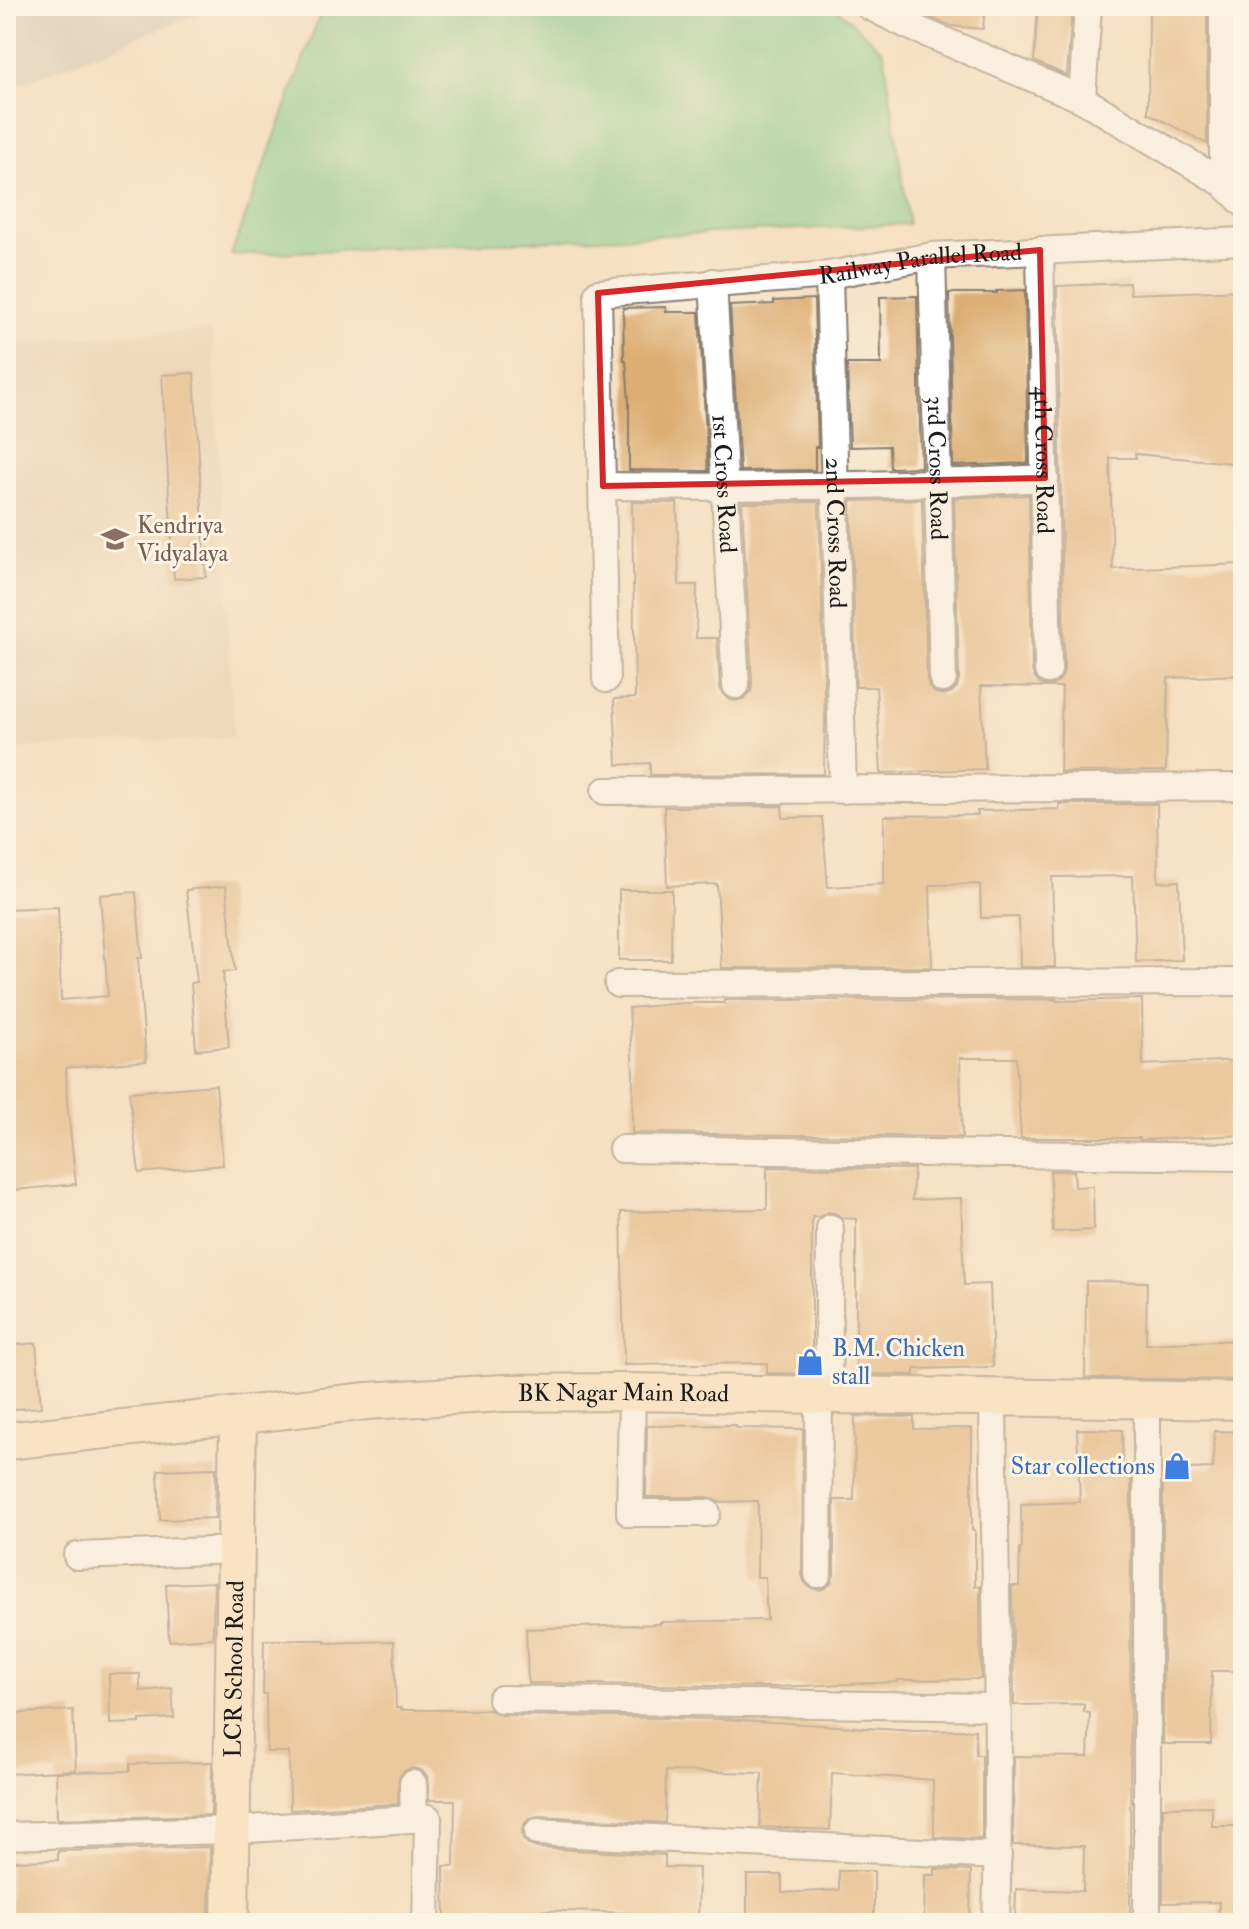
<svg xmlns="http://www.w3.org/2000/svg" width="1249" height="1929" viewBox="0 0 1249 1929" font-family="'IM FELL Double Pica',serif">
<rect width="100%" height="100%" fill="#fcf5e5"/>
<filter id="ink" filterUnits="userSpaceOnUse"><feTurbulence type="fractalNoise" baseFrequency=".0125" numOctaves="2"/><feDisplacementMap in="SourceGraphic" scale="16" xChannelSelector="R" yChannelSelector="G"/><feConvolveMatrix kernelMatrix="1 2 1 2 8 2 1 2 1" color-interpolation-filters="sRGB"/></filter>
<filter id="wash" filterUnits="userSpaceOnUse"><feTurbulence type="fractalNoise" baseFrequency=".006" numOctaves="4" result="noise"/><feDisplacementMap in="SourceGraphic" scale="32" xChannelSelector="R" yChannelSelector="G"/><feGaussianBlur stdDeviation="1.8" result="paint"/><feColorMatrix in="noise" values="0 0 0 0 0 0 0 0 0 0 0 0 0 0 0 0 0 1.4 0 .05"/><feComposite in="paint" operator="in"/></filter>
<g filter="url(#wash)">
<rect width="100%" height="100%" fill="#f5e0c3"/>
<path fill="#e4d0b4" d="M212,330L234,737L6,749V341Z"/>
<path fill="#cbc3b8" d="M6,6H217L6,90Z"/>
<path fill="#74cc92" stroke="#487457" stroke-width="2" d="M323,6H834L884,52L909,224L231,255Z"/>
<g id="blocks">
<path fill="#ddae73" d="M915,6H985L983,29L951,26L914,11Z
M1038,6H1072L1067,76L1034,61Z
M1149,6H1207V144L1148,113Z
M1239,32H1243V163L1239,160Z
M1129,283L1130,294L1243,290V464L1135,454L1136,458H1110L1113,569L1243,564V675L1168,678L1166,771L1060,772L1062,687L981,686L985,769L881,773L876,687H856L851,501L922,499L927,679L929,687L935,693L944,695L952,692L957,687L959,679L954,498L1029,495L1032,670L1035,679L1041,684L1049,686L1057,683L1062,677L1064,670L1057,286Z
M1025,290L1028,463L953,466L949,293H997L996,291Z
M917,296L921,467L890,468L889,446L850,447L847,364H881L880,297Z
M814,299L818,447H815V470L740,471L730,306L774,304V301Z
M666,307V312H699L708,471L629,470V402L626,360H624L623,308Z
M194,373L206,577L174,579L162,375Z
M632,502L677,503L679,585H697L696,638H717L720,687L722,693L728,699L736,701L745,698L751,691L752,684L742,503L819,502L825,721L824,774L650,775V763L617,765L614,699L635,698Z
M1059,804H1157L1158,882L1179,881L1182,960L1136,962L1133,876L1052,877L1055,967H1020L1019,917L981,918L980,884L930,885L932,967L722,968L717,884L667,886L664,807L782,806L783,818L822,817L828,887L884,884V816L978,815L977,811L1059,809Z
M226,886L235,971L223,972L229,1047L196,1050L191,983L197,982L186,890Z
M619,890H672L671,960H619Z
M136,892L142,958H138L146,1061L66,1068L67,1102L76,1184L6,1191V909L58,907L61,1000L108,996L100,895Z
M1056,999V1001L1142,999L1143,1065L1241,1060L1243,1135L1142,1140H1140V1138H1021L1016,1058H960L962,1137L632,1133L633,1074L629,1008L683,1003H724V1000Z
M216,1085L223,1165L139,1173L129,1092Z
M767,1167L914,1169L912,1200L961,1198L964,1285L990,1284L993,1367L915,1369V1375L856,1374V1219L842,1218L837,1214L829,1212L819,1217H812V1374L767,1373V1363L624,1365L621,1212L767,1209Z
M1050,1171H1074L1075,1187L1093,1186L1094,1230L1053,1232Z
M1086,1281L1147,1282L1146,1344L1241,1340L1243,1380L1085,1378Z
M36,1343L41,1407L6,1410V1346Z
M855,1416L914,1417V1429L972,1428V1530H975V1586H980L981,1679L897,1680V1682L774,1687L528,1683L526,1629L660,1624V1622L767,1620L765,1577H757L758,1501L718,1502L707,1497H646L647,1426L736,1425V1428L803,1429L802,1574L804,1581L809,1587L819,1590L825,1588L831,1583L834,1575V1500H854Z
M1077,1429L1122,1430L1123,1471H1131L1130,1923H1015L1016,1889L1083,1891L1084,1846L1013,1845L1014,1756L1088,1757L1090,1713L1084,1712V1704L1014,1705L1012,1586H1019L1020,1548H1022L1021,1504L1080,1502Z
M1214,1431L1243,1432V1671H1212L1211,1744H1163V1470L1213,1468Z
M216,1468L215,1518L160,1520L158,1470Z
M214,1582L213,1638L169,1641L166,1584Z
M264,1640H325V1643L394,1641L396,1708H401V1710H490L501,1715L725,1719L915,1731L975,1730L976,1755H982V1839L934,1837L933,1780L832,1773L830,1830L760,1827L762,1773L666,1771L665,1823L538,1816L530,1818L525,1823L522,1830L523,1839L529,1845L537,1848L665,1855V1867L699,1868L698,1923H630V1913L533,1910L534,1923H445L444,1866H454L455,1800H429L427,1776L421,1770L412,1768L404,1771L399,1777L398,1804L290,1810L289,1752H267L266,1694H263Z
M109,1674H140V1691L172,1688L174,1718L140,1720V1723L110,1724Z
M73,1710L76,1770L6,1774V1714Z
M212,1762L211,1815L57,1819L56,1772L130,1771V1764Z
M1212,1806V1826H1243V1923H1218L1219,1902L1163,1903V1807Z
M210,1847L209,1923H11L9,1861L58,1860V1851Z
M935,1869L971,1871L970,1923H924L925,1875H935Z
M839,1871H874V1923H747V1875H782V1893L839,1890Z"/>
</g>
</g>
<g filter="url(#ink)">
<use href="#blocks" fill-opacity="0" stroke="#887e70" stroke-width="2"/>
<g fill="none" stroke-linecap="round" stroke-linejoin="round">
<g stroke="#887e70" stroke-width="30">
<g id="street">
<path d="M869,6L909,26L1082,99L1223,183L1243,203"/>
<path d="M1223,6V183"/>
<path d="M1082,99L1088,6"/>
<path id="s1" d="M1040,250L1048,670"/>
<path id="s2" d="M932,256L943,679"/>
<path id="s3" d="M829,275L843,790"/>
<path id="s4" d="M713,282L736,685"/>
<path d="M603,486C751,488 898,486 1045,478"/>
<path id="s5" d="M606,679L598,293L829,275L932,256L1243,241"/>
<path d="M605,791L1243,787"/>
<path d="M618,984L1243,982"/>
<path d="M622,1149L1243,1157"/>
<path d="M632,1392L630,1513H707"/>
<path d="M828,1395L830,1228"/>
<path d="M993,1398C995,1573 1001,1748 996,1923"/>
<path d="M77,1556L236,1550"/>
<path d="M818,1574L819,1395"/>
<path d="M501,1699L997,1707"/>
<path d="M413,1784L414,1819"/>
<path d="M538,1832L998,1856"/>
<path d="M6,1836L231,1830L428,1818L426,1923"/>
<path d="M1147,1923V1400"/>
</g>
</g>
<g stroke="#887e70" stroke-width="40">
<g id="secondary">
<path id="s6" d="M6,1441L367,1401L504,1393L624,1392L1243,1401"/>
<path id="s7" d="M230,1923L238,1416"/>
</g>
</g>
<use href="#street" stroke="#fff" stroke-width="26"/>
<use href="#secondary" stroke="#fce6c4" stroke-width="36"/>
</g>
</g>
<path d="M0 0H1249V1929H0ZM1040,250L1045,478L603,486L598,293Z" fill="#f5e0c3" fill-opacity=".55" fill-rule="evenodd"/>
<path fill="none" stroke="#d62828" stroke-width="6" stroke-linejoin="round" d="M1040,250L1045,478L603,486L598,293Z"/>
<defs>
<g id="school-bare" transform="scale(2.16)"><path d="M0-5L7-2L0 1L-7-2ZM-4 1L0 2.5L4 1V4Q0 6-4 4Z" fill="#8d6e63" stroke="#fcf5e5" stroke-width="2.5" paint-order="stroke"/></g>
<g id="shop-bare" transform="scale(2.16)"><path d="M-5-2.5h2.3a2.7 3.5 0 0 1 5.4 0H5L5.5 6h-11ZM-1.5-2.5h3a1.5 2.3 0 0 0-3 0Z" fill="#3f7fe0" stroke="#fcf5e5" stroke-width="2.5" paint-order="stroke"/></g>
</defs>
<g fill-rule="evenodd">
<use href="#school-bare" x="115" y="539"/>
<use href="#shop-bare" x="810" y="1362"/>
<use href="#shop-bare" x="1177" y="1466"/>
</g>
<g text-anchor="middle" stroke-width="6" stroke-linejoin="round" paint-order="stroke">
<g font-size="24" fill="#1c1c1c" stroke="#fcf5e5">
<text dy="8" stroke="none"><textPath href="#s5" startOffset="710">Railway Parallel Road</textPath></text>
<text dy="8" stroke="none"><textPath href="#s1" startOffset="210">4th Cross Road</textPath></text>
<text dy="8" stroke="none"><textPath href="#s2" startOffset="212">3rd Cross Road</textPath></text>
<text dy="8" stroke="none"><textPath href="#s4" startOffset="202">1st Cross Road</textPath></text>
<text dy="8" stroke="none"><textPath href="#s3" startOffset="258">2nd Cross Road</textPath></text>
<text dy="8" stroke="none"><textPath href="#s6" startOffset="620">BK Nagar Main Road</textPath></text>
<text dy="8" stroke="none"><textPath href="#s7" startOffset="254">LCR School Road</textPath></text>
</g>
<g font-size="24" fill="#785e54" stroke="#fcf5e5" text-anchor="start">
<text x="137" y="533">Kendriya<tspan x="137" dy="28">Vidyalaya</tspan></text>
</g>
<g font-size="24" fill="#366cbe" stroke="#fcf5e5" text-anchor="start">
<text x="832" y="1356">B.M. Chicken<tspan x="832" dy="28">stall</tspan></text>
<text x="1155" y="1474" text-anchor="end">Star collections</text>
</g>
</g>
<rect width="1249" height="1929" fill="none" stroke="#fcf5e5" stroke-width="32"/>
</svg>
